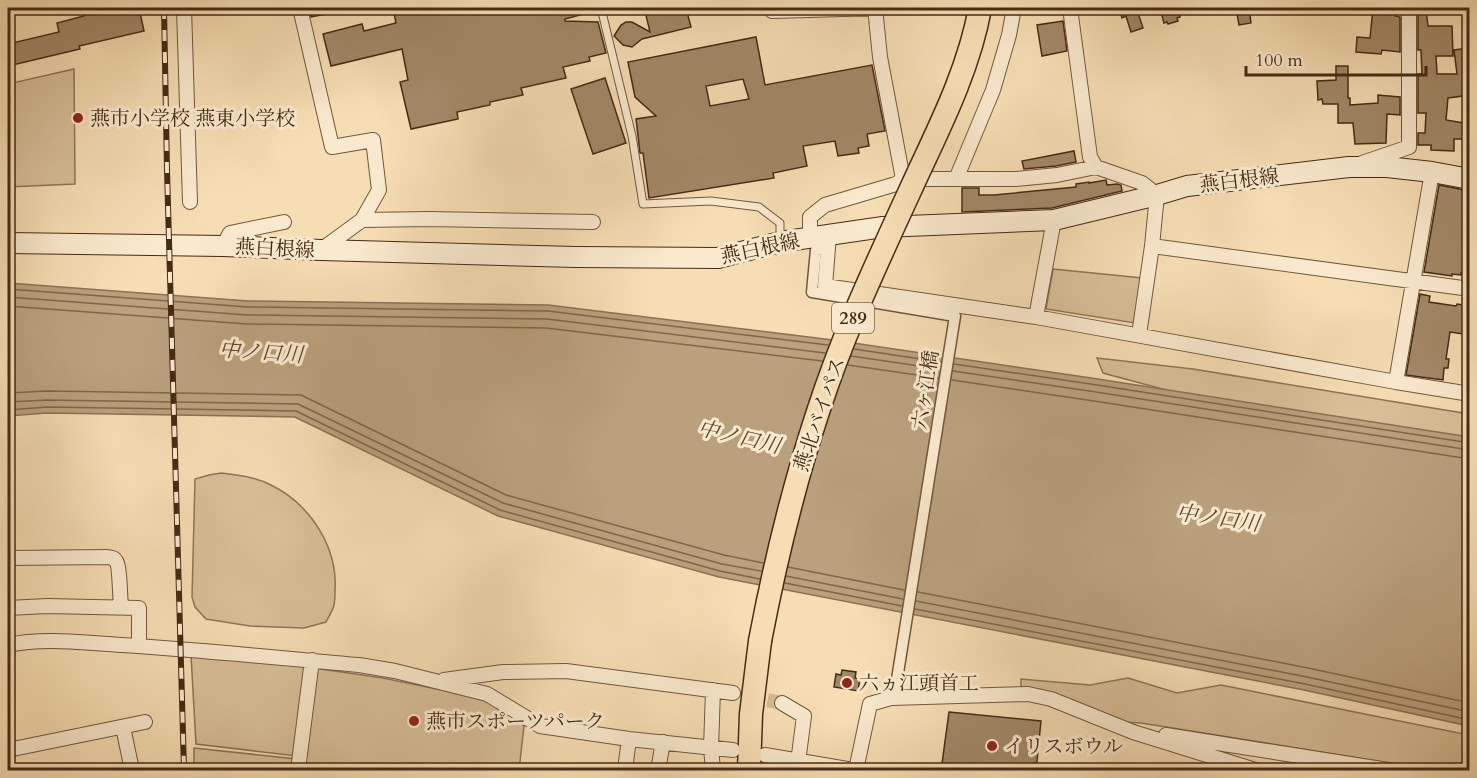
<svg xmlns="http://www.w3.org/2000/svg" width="1477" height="778" viewBox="0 0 1477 778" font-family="Cardo,'Noto Serif JP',serif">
<rect width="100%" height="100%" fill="#f6ddb3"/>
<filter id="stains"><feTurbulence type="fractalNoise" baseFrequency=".00333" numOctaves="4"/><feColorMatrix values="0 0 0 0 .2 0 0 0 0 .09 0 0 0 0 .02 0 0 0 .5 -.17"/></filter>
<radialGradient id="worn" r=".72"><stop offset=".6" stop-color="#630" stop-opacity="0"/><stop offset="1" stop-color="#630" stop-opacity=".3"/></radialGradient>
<path fill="#d8bf98" stroke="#8f7556" stroke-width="1.5" d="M74,69L75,184L8,187V84Z
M1053,269L1142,278L1135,323L1046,309Z
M1097,358L1193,369L1469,414V446L1211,402L1103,373Z
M221,473C237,475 256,477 271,485C310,504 338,547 335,591C335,595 335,601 334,605C333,610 329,616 326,622L304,628L250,626L206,619L195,607L192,597L195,479L209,475Z
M191,655L300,664L305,669L297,756L196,744Z
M314,668L383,678L476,697L492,702L515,716L524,726L519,770H303Z
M1128,678L1177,693L1221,685L1469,735V770H1433L1141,723L1123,722L1021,687V679L1090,685Z
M194,748L297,759L295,770H194Z"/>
<path fill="#baa07d" stroke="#8c7153" stroke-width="1.5" d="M8,283L248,301L548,305L833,340L1098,379L1469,437V726L1304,690L719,577L498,516L295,417L47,413L8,416Z"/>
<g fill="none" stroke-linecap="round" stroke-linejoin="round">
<path stroke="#806649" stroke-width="1.5" d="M8,289L248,307L548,311L828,345
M8,297L247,315L547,319L825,353
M8,306L247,324L546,328L822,361
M854,349L941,362
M851,356L940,369
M954,364L1097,385L1470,443
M848,365L938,378
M953,371L1096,392L1470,450
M952,380L1094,401L1470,459
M8,393L47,391L301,395L506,495L724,555L763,563
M8,402L47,400L298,404L503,503L722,564L761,571
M8,410L47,407L296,411L500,510L720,571L760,579
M788,567L904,590
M786,576L903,599
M785,583L902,606
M918,592L1308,668L1470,703
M916,601L1307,677L1470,712
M915,609L1305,684L1470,720"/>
</g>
<path fill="#a28867" stroke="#462b15" stroke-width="1.5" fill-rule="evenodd" d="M82,8H139L144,31L79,46L80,49L8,66V44L59,32L57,23L84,16Z
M309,8H337L338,12L311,17Z
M393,8H415L416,15L458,8H595V11L565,19V21L598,22L606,53L589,57L590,61L563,67L566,78L521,88L523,95L490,102V105L457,112L458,119L411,129L400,82L408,80L402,49L331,66L323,34L362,24L364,31L396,23Z
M653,8H686L691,27L642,39L632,47L623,45L614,36L621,25L626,22H632L650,32L645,11Z
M1119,8H1147L1148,10L1138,13L1143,28L1131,32L1126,16L1122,18Z
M1160,8H1178L1180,17L1177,18L1178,21L1168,24L1167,22L1164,23Z
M1236,8H1249L1251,23L1239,25Z
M1373,8H1395V16L1400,17V52L1382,50L1381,54L1356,52L1357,37L1370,38Z
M1418,9H1426L1428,26H1452L1453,56H1436L1437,74H1457L1454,50L1470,48V95L1448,98L1446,120L1463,123V139H1454V151L1431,150V145H1418V133H1425L1426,113H1418V74H1422L1421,50H1418Z
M1063,21L1067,51L1042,56L1037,25Z
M756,37L765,85L872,65L885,131L867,134L869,146L858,148L859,153L838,156L835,141L803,146L807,166L773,173L774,178L649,198L643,153H640L636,119L656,116L635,97L628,62ZM743,79L749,99L710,106L706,86Z
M1336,66H1348V98H1350V105L1378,103V95L1400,97V115L1387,114L1386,143L1355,144L1353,123H1338V104H1323L1322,99L1318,100L1317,81L1336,80Z
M605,78L626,143L593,154L571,89Z
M1074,151L1076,162L1056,166L1024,169L1022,161Z
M1106,180L1107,185L1117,184L1121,185L1122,191L1052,208L962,212V188H979V195H994L1076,187V184L1089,182V183Z
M1439,185L1470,191V250L1466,274L1461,273V275L1452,274V276L1424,272Z
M1420,294L1430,296L1429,302L1456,306L1457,304L1470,306V324L1464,323L1463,334L1450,332L1446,359H1449L1448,368H1444L1443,380L1406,375Z
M842,670L856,672L855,678L860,679L858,691L834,687L836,674L841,675Z
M949,712L1041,721L1036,771H941Z"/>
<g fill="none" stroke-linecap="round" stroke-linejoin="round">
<path stroke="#d3b993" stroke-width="14" stroke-dasharray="14 7" stroke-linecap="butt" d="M747,696L782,703"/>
<g stroke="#72583c" stroke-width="9">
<path id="service" d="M601,8L632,136L643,204L711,201L759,207L780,223V240"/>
</g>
<g stroke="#72583c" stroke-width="13">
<path id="pedestrian" d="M828,249L816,250L812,292L955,316L894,698"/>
</g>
<g stroke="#72583c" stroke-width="16">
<path id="minor" d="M184,8L190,202
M300,8L332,147L373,140L379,190L362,220L321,250
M875,8L880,57L903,179
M1070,8L1090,157L1096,167
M772,11L880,8
M1362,163L1409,147V8
M956,179L993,90L1009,35L1014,8
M362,220L429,219L593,222
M829,235L825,286L1036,317L1396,382L1432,172
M810,237V217L825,205L896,184L903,179H1016L1057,175L1096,167L1142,183L1157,195L1152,246L1139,335
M223,246L230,233L284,222
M1152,246L1470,289
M1036,317L1054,220
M1396,382L1470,394
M8,558L107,557C111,558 114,557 116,561C120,566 120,599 121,607
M8,608L47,606L139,608V646
M8,645C45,637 84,643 122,645C201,650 280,658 359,665L395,671L487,694L540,726L629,739L733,750
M444,680L503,672L566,671L733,693
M782,703L804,716L797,770
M123,727L132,770
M1166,735L1388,770
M8,750L145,722
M765,755L853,770
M298,770L312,660
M625,770L629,739
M658,770L663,742
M713,770L711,748L713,690
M856,770L870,704L891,698L1028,694L1051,699L1133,732L1255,770"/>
</g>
<g stroke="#462b15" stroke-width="22">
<path id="secondary" d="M8,243L223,246L321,250L576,257L718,258L780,242L883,227L1054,220L1157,195L1187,186L1349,167H1387L1432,172L1470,179"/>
</g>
<g stroke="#462b15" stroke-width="25">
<path id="trunk" d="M749,770L751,714L760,641"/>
</g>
<use href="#service" stroke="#f9e9ce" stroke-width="7"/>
<use href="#pedestrian" stroke="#f9e9ce" stroke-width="10"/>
<use href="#minor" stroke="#f9e9ce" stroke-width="14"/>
<use href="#secondary" stroke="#f9e9ce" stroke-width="20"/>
<use href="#trunk" stroke="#f6ddb3" stroke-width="22"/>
<g stroke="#462b15" stroke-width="6">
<path id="rail" d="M164,8L167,170L184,770"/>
</g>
<use href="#rail" stroke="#f9e9ce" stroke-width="4" stroke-dasharray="11" stroke-linecap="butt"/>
<g stroke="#462b15" stroke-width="25" stroke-linecap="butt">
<path id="trunk-bridge" d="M760,641C781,531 809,422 853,318C874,268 897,219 920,169C944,118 970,64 980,8"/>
</g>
<use href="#trunk-bridge" stroke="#f6ddb3" stroke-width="22"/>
</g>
<g fill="#8f2418" stroke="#f9e9ce" stroke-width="2">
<circle cx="78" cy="118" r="6"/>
<circle cx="847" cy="683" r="6"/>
<circle cx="414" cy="721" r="6"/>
<circle cx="992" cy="746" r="6"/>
</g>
<g text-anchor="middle" stroke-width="6" stroke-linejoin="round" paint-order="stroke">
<rect fill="#f9e9ce" stroke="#7c644c" stroke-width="1.5" x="832" y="303" width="42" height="30" rx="4.5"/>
<g font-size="18" font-weight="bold" fill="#462b15">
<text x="853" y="324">289</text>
</g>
<g font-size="20" fill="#462b15" stroke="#f9e9ce" text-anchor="start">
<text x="90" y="125">燕市小学校 燕東小学校</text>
<text x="859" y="690">六ヵ江頭首工</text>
<text x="426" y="728">燕市スポーツパーク</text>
<text x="1004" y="753">イリスボウル</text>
</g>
<g font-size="20" fill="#462b15" stroke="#f9e9ce">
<text transform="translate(1239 180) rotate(-7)" y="7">燕白根線</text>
<text transform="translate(275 248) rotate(3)" y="7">燕白根線</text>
<text transform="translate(760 248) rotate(-12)" y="7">燕白根線</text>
<text transform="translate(925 390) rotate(-81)" y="7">六ヶ江橋</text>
<text transform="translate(819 414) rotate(-71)" y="7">燕北バイパス</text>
</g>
<g font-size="21" font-style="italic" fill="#63482f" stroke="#f9e9ce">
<text transform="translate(261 352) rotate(4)" y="7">中ノ口川</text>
<text transform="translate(739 437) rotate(13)" y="7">中ノ口川</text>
<text transform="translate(1218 518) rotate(8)" y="7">中ノ口川</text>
</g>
</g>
<rect width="1477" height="778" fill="none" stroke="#f6ddb3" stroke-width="30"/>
<rect x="9" y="9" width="1459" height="760" fill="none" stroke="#462b15" stroke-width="3"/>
<rect x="15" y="15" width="1447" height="748" fill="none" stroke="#462b15" stroke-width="1.5"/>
<path d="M1246 66v9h180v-9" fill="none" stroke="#462b15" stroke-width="3"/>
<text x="1255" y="66" font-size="18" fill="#462b15" stroke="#f9e9ce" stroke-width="4.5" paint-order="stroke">100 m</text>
<rect width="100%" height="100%" filter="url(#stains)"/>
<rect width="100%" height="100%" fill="url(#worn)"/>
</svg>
